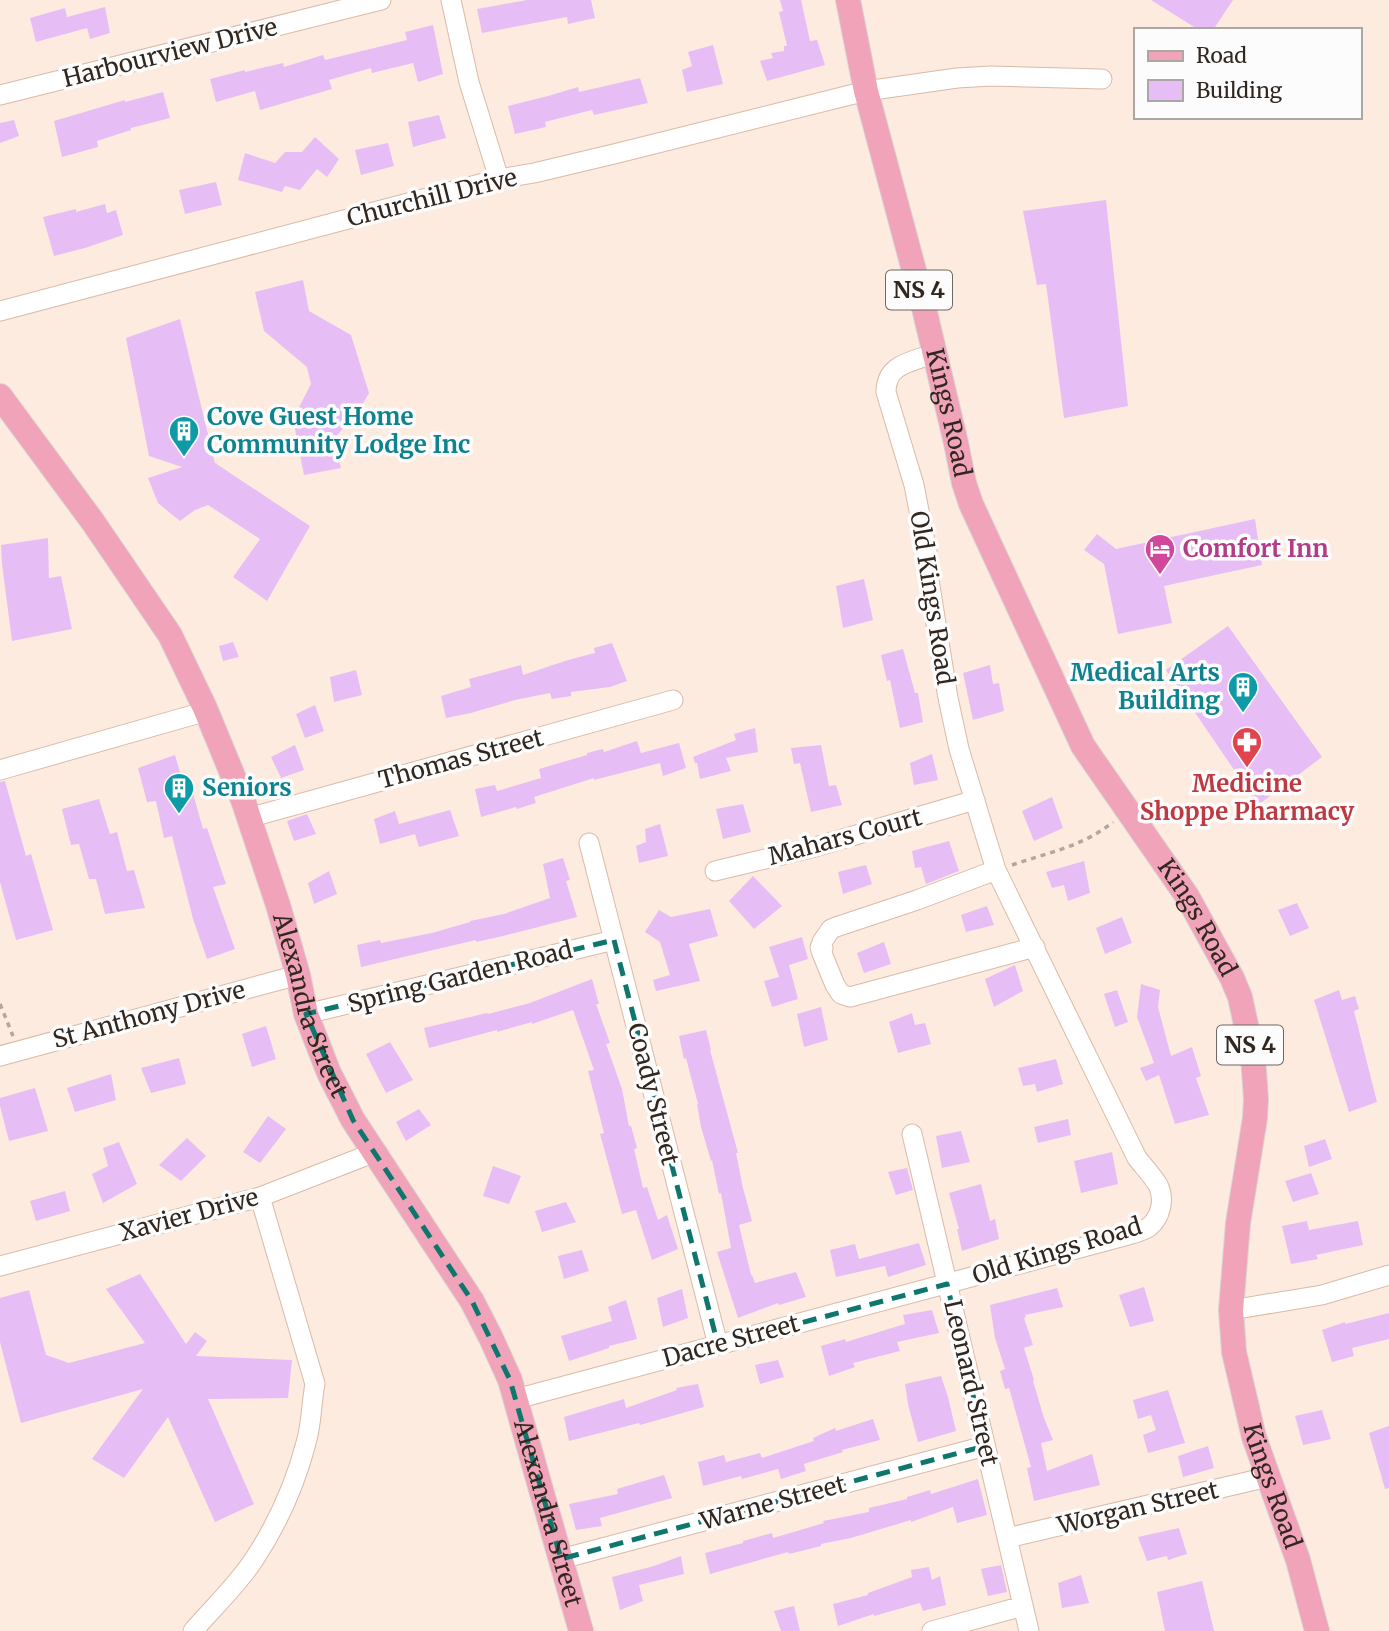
<svg xmlns="http://www.w3.org/2000/svg" width="1389" height="1631" viewBox="0 0 1389 1631" font-family="Merriweather,serif">
<rect width="100%" height="100%" fill="#feebdf"/>
<path fill="#e7bdf5" d="M527,0H591L595,18L568,24L567,17L482,33L477,9Z
M780,0H801L810,41L817,40L825,65L767,81L760,61L773,58L771,53L784,51V46H787L779,12L783,11Z
M1151,0H1233L1213,30H1199Z
M105,7L110,33L90,39L87,28L36,42L30,18L65,8L67,17Z
M433,25L443,74L418,82L413,63L372,73L371,68L329,80L332,89L260,110L255,91L216,102L210,79L245,70V72L283,63L284,67L323,55L325,60L407,40L405,32Z
M713,45L723,84L687,92L682,70L692,66L688,52Z
M640,78L648,103L594,115L592,110L545,122L546,127L515,134L508,106L548,96L578,87L579,92Z
M163,92L170,118L131,128V130L97,141L98,147L62,157L54,121L125,100V102Z
M439,115L446,138L413,147L408,122Z
M14,120L19,136L0,143V123Z
M315,137L339,159L327,177L317,169L300,190L285,186L282,192L238,180L245,153L275,163L285,152H302Z
M388,143L394,166L361,175L355,150Z
M216,182L222,205L185,214L179,190Z
M1106,200L1128,406L1064,418L1046,284L1037,285L1023,211Z
M105,204L107,213L116,210L123,235L85,248L54,256L43,217L76,209V212Z
M303,280L309,311L351,335L369,393L361,407L334,439L341,468L304,475L293,419L311,384L307,367L264,331L255,292Z
M180,319L215,463L310,526L267,601L233,577L260,539L208,505L195,510L180,521L158,503L148,478L182,467L149,456L126,338Z
M1255,519L1262,565L1164,586L1172,623L1118,634L1104,564L1084,550L1097,534L1116,549Z
M48,538L49,578L61,576L72,629L12,641L2,564L1,545Z
M864,579L873,620L843,628L836,586Z
M1228,626L1322,757L1258,805L1166,670Z
M233,642L239,657L223,661L219,646Z
M612,643L627,681L610,687L571,692V696L552,699L550,693L515,700L471,713L446,718L441,696L471,687L469,679L521,665L523,675L568,660L595,653L594,648Z
M903,649L915,693H918L923,722L900,728L890,680L887,681L881,655Z
M990,665L993,684L999,683L1004,711L973,720L963,673Z
M356,670L362,695L334,702L330,677Z
M315,705L324,731L305,738L296,714Z
M755,728L758,752L726,758L731,771L700,779L697,763H695L693,757L736,740L734,734Z
M637,741L641,753L679,743L686,768L663,776L660,763L594,780V778L534,797L536,803L517,809L516,807L481,817L475,789L495,785L497,791L541,778L539,769L587,755V753L603,749L604,752Z
M295,745L304,770L281,778L271,757Z
M821,745L829,786L836,785L842,805L811,812L800,763L794,764L791,748Z
M932,754L938,780L914,785L910,763Z
M175,755L186,793L192,790L203,829L207,828L226,884L213,887L235,949L207,959L193,919L172,836L164,838L156,801L147,802L138,768Z
M5,781L26,856L31,854L53,930L16,940L0,882V782Z
M1052,797L1063,828L1034,841L1022,811Z
M99,799L110,834L117,832L127,871L134,870L145,908L105,914L96,879H89L79,844L71,845L62,809Z
M743,804L751,832L723,839L716,809Z
M450,810L459,836L419,847L415,834L380,844L374,819L395,811L399,824Z
M307,814L316,834L294,841L287,821Z
M660,824L668,856L639,863L636,846L646,842L645,829Z
M949,841L959,871L926,884L921,867L915,868L912,851Z
M563,858L570,880L566,881L577,917L503,936L476,942V940L361,967L357,945L380,940L381,943L432,933L470,922V921L504,914L550,898L543,864Z
M1084,861L1090,893L1068,901L1064,885L1052,888L1046,872Z
M866,865L872,884L843,894L838,872Z
M329,871L337,894L314,904L308,883Z
M753,876L782,906L754,929L729,901Z
M1297,903L1309,928L1290,936L1278,910Z
M987,906L994,925L966,932L961,915Z
M710,909L718,936L689,944L700,981L656,991L653,980L670,975L660,942L645,932L659,910L671,917Z
M1122,917L1132,943L1105,954L1096,928Z
M802,937L808,959L789,965L798,999L772,1007L764,981L779,977L769,947Z
M884,942L891,964L864,973L857,953Z
M1015,965L1023,991L994,1007L985,979Z
M592,979L599,1004H596L610,1043L606,1044L622,1089L629,1126H631L637,1148L634,1149L643,1188L647,1187L658,1220L667,1215L678,1249L652,1260L636,1210L622,1214L600,1134L604,1133L588,1071L594,1070L573,1010L532,1024V1022L497,1032V1030L429,1048L424,1028L487,1013L488,1014L530,1003Z
M1141,984L1160,990L1158,1007L1171,1056L1192,1047L1201,1076L1196,1078L1209,1115L1175,1124L1159,1075L1146,1081L1140,1068L1154,1063L1137,1017Z
M1117,990L1128,1022L1115,1027L1104,994Z
M1339,990L1342,1000L1355,996L1359,1009L1354,1011L1377,1102L1349,1112L1314,1000Z
M821,1007L828,1040L804,1047L797,1014Z
M912,1013L915,1025L925,1023L931,1044L898,1053L889,1022Z
M266,1026L276,1059L252,1067L242,1034Z
M706,1030L711,1050H710L738,1153H736L743,1188L752,1221L739,1225L751,1275H752L755,1283L796,1272L806,1297L779,1305L778,1303L738,1318L717,1252L731,1248L721,1193L719,1194L712,1160L711,1161L701,1127L697,1104H698L686,1058L684,1059L679,1036Z
M390,1042L413,1080L386,1093L366,1054Z
M179,1058L186,1084L151,1093L141,1068Z
M1056,1059L1063,1084L1037,1092L1035,1084L1023,1086L1018,1068Z
M111,1074L116,1100L75,1112L67,1088Z
M35,1088L48,1131L9,1141L0,1106V1098Z
M419,1109L431,1125L406,1141L396,1122Z
M268,1116L286,1129L260,1163L243,1152Z
M1068,1119L1071,1135L1038,1143L1034,1127Z
M961,1131L970,1162L942,1168L936,1136Z
M187,1138L206,1156L181,1181L159,1165Z
M1325,1139L1332,1159L1309,1167L1304,1146Z
M119,1142L137,1184L103,1203L92,1174L108,1166L103,1148Z
M1112,1152L1118,1184L1081,1193L1074,1161Z
M493,1166L521,1176L509,1204L483,1196Z
M907,1168L913,1190L896,1195L888,1172Z
M1311,1173L1319,1194L1293,1202L1285,1181Z
M981,1184L990,1221L995,1219L999,1239L962,1251L957,1229H959L949,1193Z
M65,1191L70,1211L36,1221L30,1201Z
M566,1202L576,1222L542,1232L535,1211Z
M1307,1221L1309,1230L1358,1221L1363,1245L1316,1255L1318,1259L1291,1264L1282,1226Z
M919,1243L926,1265L888,1277L885,1266L836,1277L830,1250L855,1244L859,1259Z
M582,1250L589,1271L564,1279L558,1256Z
M140,1274L186,1344L195,1332L207,1341L196,1356L292,1360L288,1398L208,1399L254,1504L215,1522L168,1417L124,1478L92,1459L143,1389L21,1423L0,1342V1298L29,1290L46,1355L69,1363L145,1343L106,1289Z
M1144,1287L1154,1321L1130,1327L1119,1295Z
M1057,1288L1063,1307L1025,1315L1026,1317L1024,1318L1033,1345L1024,1348L1034,1380L1033,1381L1044,1418L1053,1440L1041,1443L1047,1471L1092,1454L1100,1485L1034,1501L1027,1468L1031,1467L1009,1388L1005,1389L1000,1371L1005,1369L995,1338L990,1305Z
M682,1289L688,1318L663,1327L657,1298Z
M626,1300L637,1339L609,1346V1348L569,1361L561,1336L612,1321L608,1307Z
M932,1310L939,1333L897,1342L900,1351L853,1363L855,1367L829,1376L821,1346L845,1339L846,1342L905,1324L903,1315Z
M1389,1313V1339L1352,1348L1354,1356L1332,1362L1322,1330L1345,1322V1324Z
M778,1360L784,1377L760,1384L755,1365Z
M941,1376L948,1397L956,1431L918,1442L908,1404L905,1384Z
M698,1384L704,1407L640,1425L639,1423L569,1441L564,1417L624,1399L626,1408L677,1390L676,1388Z
M1168,1390L1185,1443L1148,1453L1143,1435L1156,1430L1151,1415L1138,1419L1133,1400Z
M1322,1410L1331,1439L1303,1445L1295,1416Z
M873,1419L880,1440L842,1450L843,1452L804,1464L806,1471L781,1479L778,1469L742,1479L741,1476L703,1486L698,1462L724,1455L726,1462L760,1453L762,1458L814,1441L813,1438L835,1428L836,1431Z
M1389,1426V1488L1385,1489L1369,1433Z
M1208,1446L1214,1468L1183,1477L1178,1456Z
M664,1475L672,1498L600,1518L602,1526L576,1530L569,1504L618,1494L617,1489Z
M978,1479L987,1515L957,1523L953,1507L911,1522V1520L851,1538L821,1544V1546L789,1554L788,1552L710,1574L705,1553L743,1543V1541L772,1533L773,1538L824,1523L823,1521L869,1512V1508L907,1499V1497L930,1490L931,1494Z
M1179,1528L1187,1554L1168,1560L1167,1556L1147,1561L1138,1537Z
M681,1556L684,1574L639,1585L643,1601L620,1610L612,1577L654,1566Z
M1001,1565L1007,1592L988,1596L981,1569Z
M929,1567L932,1580L940,1576L946,1605L923,1611L920,1603L874,1616V1614L838,1626L833,1604L868,1595V1593L912,1577L911,1570Z
M1081,1575L1089,1603L1062,1608L1058,1583Z
M1202,1581L1214,1631H1165L1157,1592Z
M794,1606L800,1631H781L774,1611Z"/>
<g fill="none" stroke-linecap="round" stroke-linejoin="round">
<g stroke="#d8baa7" stroke-width="21">
<path id="minor" d="M451,0L469,82L499,179
M0,95L381,0
M0,311L499,179L534,173L618,153L866,91L957,78L991,76L1102,79
M0,770L207,711
M248,818L673,700
M589,843L718,1345
M996,870L917,900L836,927L831,929L822,942V945L820,947L823,948L821,951L835,985L841,994L850,997L1035,947
M715,871L815,847L975,800
M306,1014L614,940
M0,1056L298,975
M912,1134L1029,1631
M0,1266L260,1197L373,1153
M1231,1310L1322,1295L1389,1275
M516,1399L1128,1235C1135,1233 1143,1231 1149,1227C1161,1217 1165,1199 1158,1185C1152,1175 1144,1167 1137,1158L996,870L959,749L948,698L929,580L928,557L914,485L886,392C886,363 913,362 935,353
M1007,1538L1268,1477
M561,1559L985,1446
M193,1631C212,1609 237,1585 253,1561C277,1525 295,1485 306,1443C312,1423 311,1404 315,1384L260,1197
M932,1631L1023,1606"/>
</g>
<g stroke="#d6d4d2" stroke-width="26">
<g id="major">
<path id="s1" d="M848,0L866,91L923,304L956,443L964,483L971,504L1083,746L1187,896L1232,978L1240,997L1253,1057L1256,1099L1255,1118L1238,1223L1231,1310L1234,1352L1254,1437L1298,1560L1317,1631"/>
<path id="s2" d="M0,396L93,522L170,635L205,708L243,800L278,905L298,975L306,1014L329,1073L353,1120L472,1301L491,1338L510,1380L581,1631"/>
</g>
</g>
<path stroke="#b5a59a" stroke-width="3.5" stroke-dasharray="5 5" stroke-linecap="butt" d="M1012,865C1047,853 1084,846 1113,822
M0,1004L13,1036"/>
<use href="#minor" stroke="#fff" stroke-width="19"/>
<use href="#major" stroke="#f1a3b9" stroke-width="24"/>
</g>
<path fill="none" stroke="#0f766e" stroke-width="5" stroke-dasharray="14 9" stroke-linejoin="round" d="M614,940L718,1345L947,1284L985,1446L561,1559L510,1380L472,1301L353,1120L306,1014Z"/>
<defs>
<g id="building-pin" transform="scale(1.575)"><path d="M0 17L-7.5 6A9.5 9.5 0 1 1 7.5 6Z" fill="#0f9aa8" stroke="#fcfcfc"/><path d="M-4-6H4V6H1V3H-1V6H-4ZM-2.5-4.3h1.7v1.8h-1.7ZM.8-4.3h1.7v1.8H.8ZM-2.5-1h1.7V.8h-1.7ZM.8-1h1.7V.8H.8Z" fill="#fff"/></g>
<g id="hotel-pin" transform="scale(1.575)"><path d="M0 17L-7.5 6A9.5 9.5 0 1 1 7.5 6Z" fill="#d1479c" stroke="#fcfcfc"/><path d="M-6-4.5h1.5V1H6V5H4.5V3h-9V5H-6ZM-4 0a1.8 1.8 0 1 1 3.6 0ZM.5 0V-2.5h3Q6-2.5 6 0Z" fill="#fff"/></g>
<g id="pharmacy-pin" transform="scale(1.575)"><path d="M0 17L-7.5 6A9.5 9.5 0 1 1 7.5 6Z" fill="#e0444e" stroke="#fcfcfc"/><path d="M-2-6h4v4h4v4h-4v4h-4v-4h-4v-4h4Z" fill="#fff"/></g>
</defs>
<g fill-rule="evenodd">
<use href="#building-pin" x="184" y="431"/>
<use href="#hotel-pin" x="1160" y="549"/>
<use href="#building-pin" x="1243" y="687"/>
<use href="#pharmacy-pin" x="1247" y="742"/>
<use href="#building-pin" x="179" y="788"/>
</g>
<g text-anchor="middle" stroke-width="7" stroke-linejoin="round" paint-order="stroke">
<g fill="#fcfcfc" stroke="#6f6761" stroke-width="2">
<rect x="886" y="270.5" width="66" height="39" rx="5"/>
<rect x="1217" y="1025.5" width="66" height="39" rx="5"/>
</g>
<g font-size="23" font-weight="bold" fill="#32271f">
<text x="919" y="298">NS 4</text>
<text x="1250" y="1053">NS 4</text>
</g>
<g font-size="24" fill="#32271f" stroke="#fcfcfc">
<text transform="translate(170 53) rotate(-14)" y="8">Harbourview Drive</text>
<text transform="translate(432 198) rotate(-14)" y="8">Churchill Drive</text>
<text dy="8" stroke="none"><textPath href="#s1" startOffset="425">Kings Road</textPath></text>
<text transform="translate(932 598) rotate(81)" y="8">Old Kings Road</text>
<text transform="translate(461 759) rotate(-15)" y="8">Thomas Street</text>
<text transform="translate(845 837) rotate(-15)" y="8">Mahars Court</text>
<text dy="8" stroke="none"><textPath href="#s1" startOffset="992">Kings Road</textPath></text>
<text transform="translate(460 977) rotate(-14)" y="8">Spring Garden Road</text>
<text dy="8" stroke="none"><textPath href="#s2" startOffset="690">Alexandra Street</textPath></text>
<text transform="translate(149 1015) rotate(-15)" y="8">St Anthony Drive</text>
<text transform="translate(653 1094) rotate(76)" y="8">Coady Street</text>
<text transform="translate(189 1215) rotate(-15)" y="8">Xavier Drive</text>
<text transform="translate(1057 1251) rotate(-17)" y="8">Old Kings Road</text>
<text transform="translate(731 1341) rotate(-15)" y="8">Dacre Street</text>
<text transform="translate(971 1383) rotate(77)" y="8">Leonard Street</text>
<text dy="8" stroke="none"><textPath href="#s1" startOffset="1580">Kings Road</textPath></text>
<text transform="translate(773 1503) rotate(-15)" y="8">Warne Street</text>
<text transform="translate(1138 1508) rotate(-13)" y="8">Worgan Street</text>
<text dy="8" stroke="none"><textPath href="#s2" startOffset="1256">Alexandra Street</textPath></text>
</g>
<g font-size="24" font-weight="bold" fill="#0d838f" stroke="#fcfcfc" text-anchor="start">
<text x="207" y="425">Cove Guest Home<tspan x="207" dy="28">Community Lodge Inc</tspan></text>
<text x="1220" y="681" text-anchor="end">Medical Arts<tspan x="1220" dy="28">Building</tspan></text>
<text x="202" y="796">Seniors</text>
</g>
<g font-size="24" font-weight="bold" fill="#b23c85" stroke="#fcfcfc" text-anchor="start">
<text x="1183" y="557">Comfort Inn</text>
</g>
<g font-size="24" font-weight="bold" fill="#be3a42" stroke="#fcfcfc">
<text x="1247" y="792">Medicine<tspan x="1247" dy="28">Shoppe Pharmacy</tspan></text>
</g>
</g>
<rect x="1134" y="28" width="228" height="91" fill="#fcfcfc" stroke="#aba7a4" stroke-width="2"/>
<rect x="1148" y="51" width="35" height="10" fill="#f1a3b9" stroke="#aba7a4" stroke-width="2"/>
<text x="1196" y="63" font-size="21" fill="#32271f">Road</text>
<rect x="1148" y="80" width="35" height="21" fill="#e7bdf5" stroke="#aba7a4" stroke-width="2"/>
<text x="1196" y="98" font-size="21" fill="#32271f">Building</text>
</svg>
